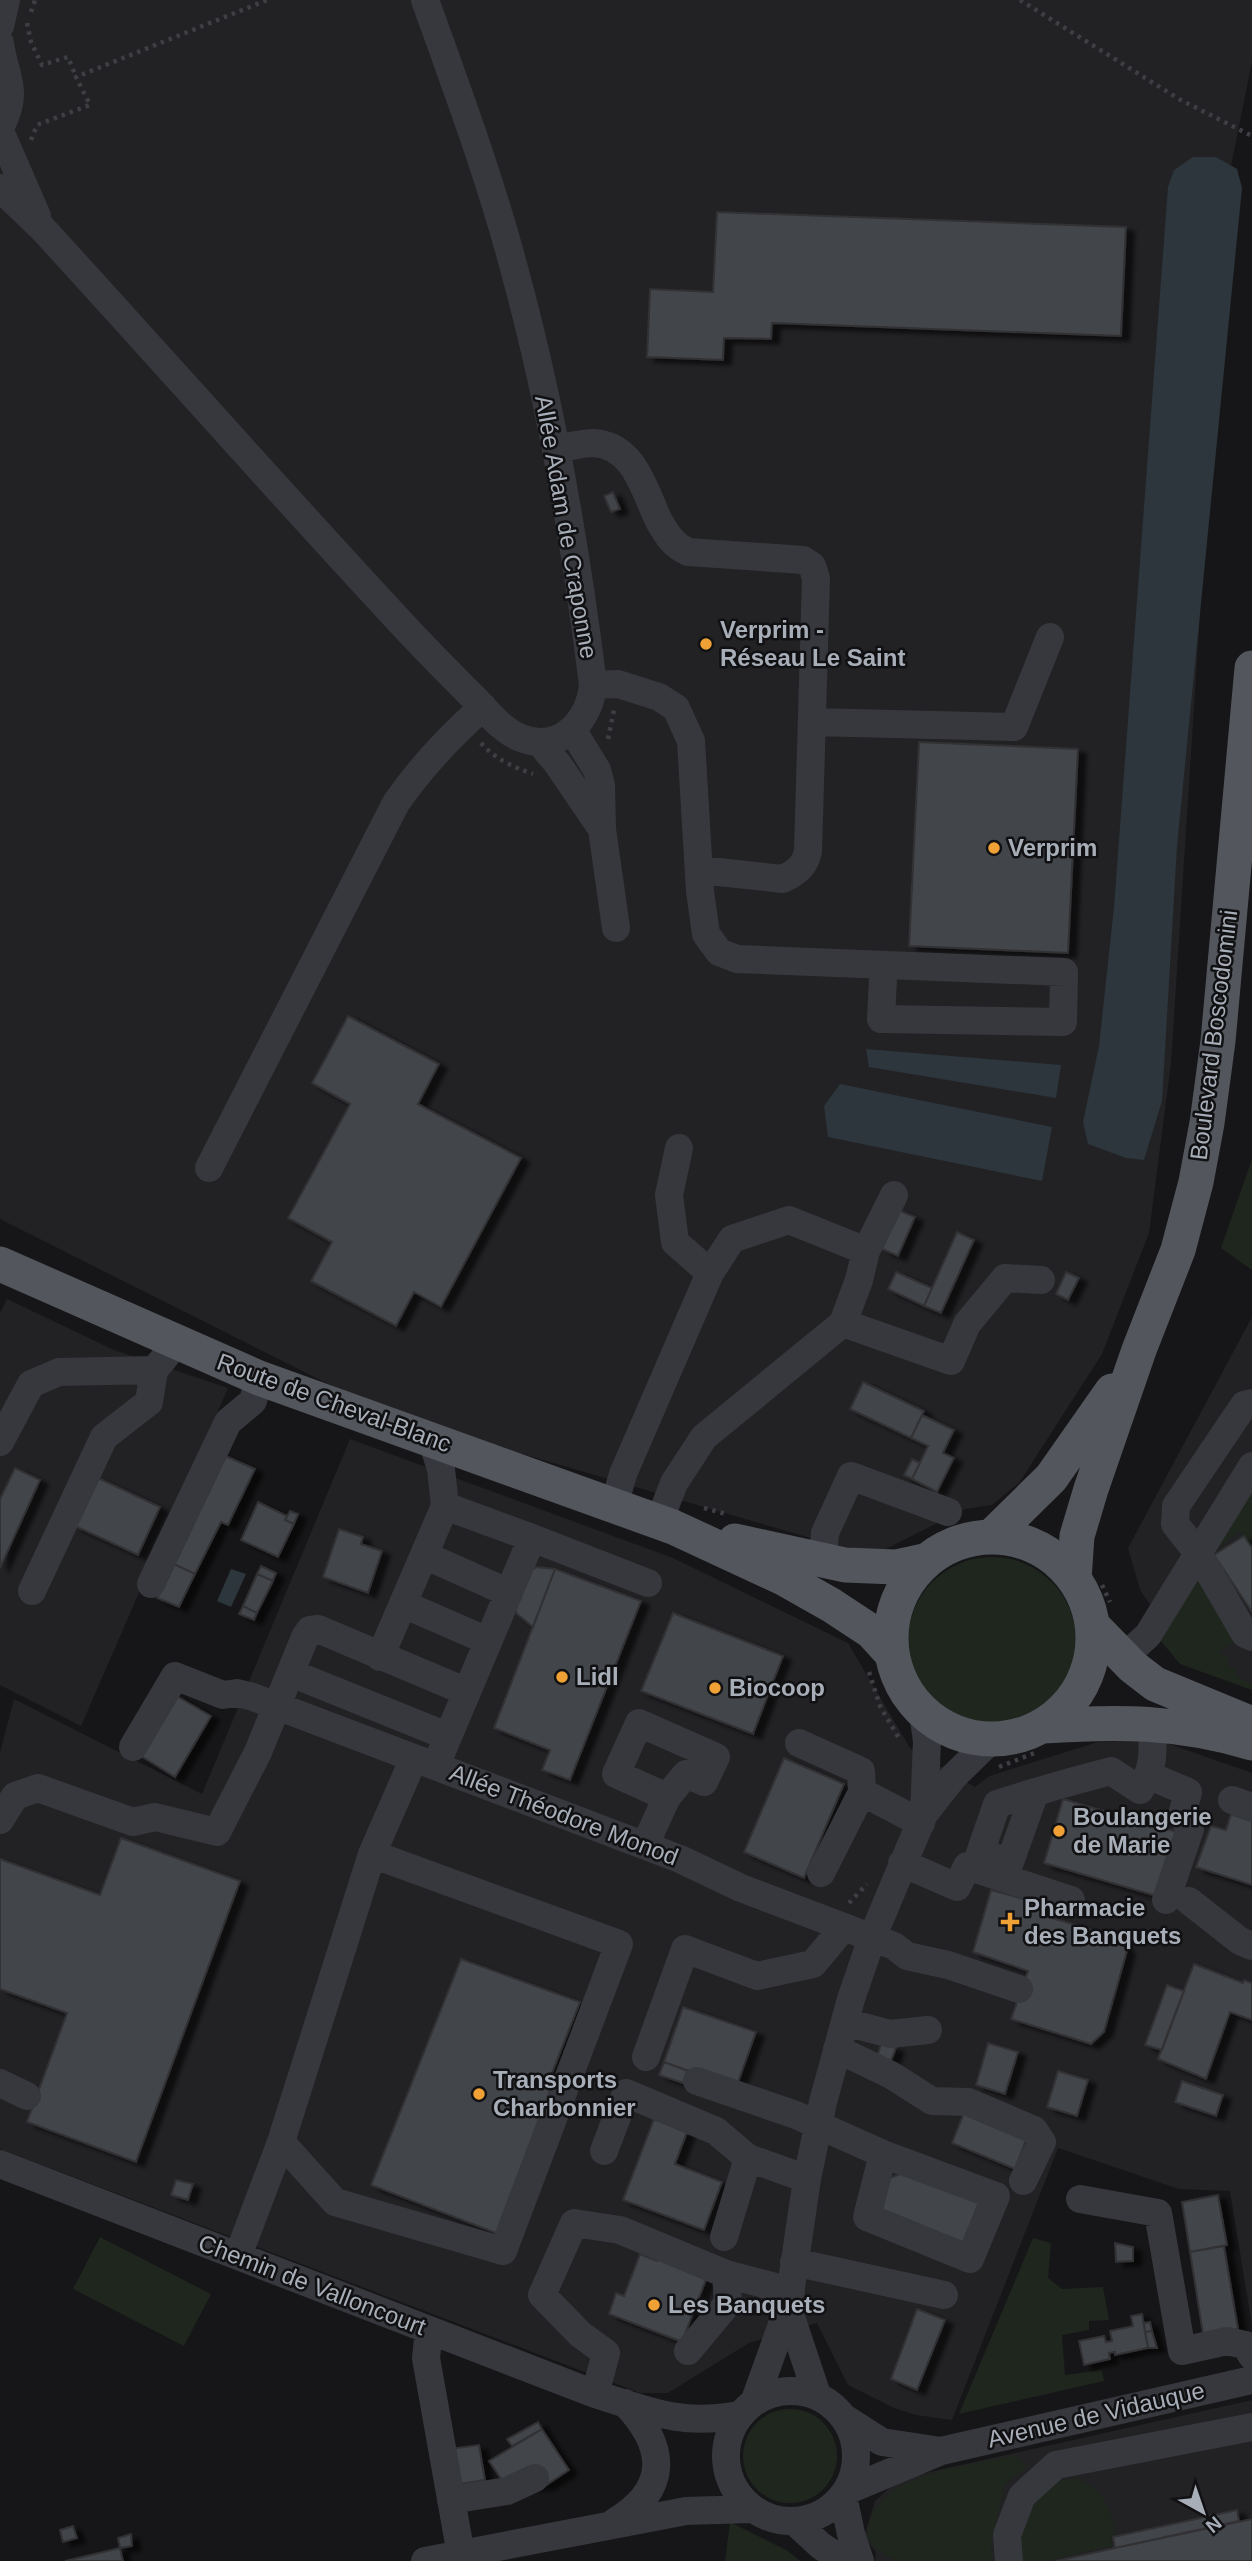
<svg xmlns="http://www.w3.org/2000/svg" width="1252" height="2561" viewBox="0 0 1252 2561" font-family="Helvetica,sans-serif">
<defs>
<filter id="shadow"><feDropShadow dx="8" dy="4.5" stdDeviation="2" flood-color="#0009"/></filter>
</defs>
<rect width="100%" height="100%" fill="#161618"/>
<path fill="#222225" d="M0,0H1252V61L1228,181L1171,1063L1149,1233L1102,1354L1019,1483L992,1505L965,1509L872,1556L392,1416L0,1219Z
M7,1299L114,1350L228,1388L81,1726L0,1685V1313Z
M1252,1317V1686L1189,1662L1140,1590L1128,1548Z
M350,1439L673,1558L848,1643L910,1748L975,1787L989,1776L1098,1742L1158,1740L1252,1773V2326L1230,2191L1179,2189L1058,2148L952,2420L916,2415L894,2408L848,2385L817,2323L749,2343L668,2393H640L0,2149V1753L14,1699L202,1794Z
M1252,2400V2561H875L876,2552L864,2537L875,2501L899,2479Z"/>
<path fill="#1e261e" d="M1252,1159V1270L1221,1248Z
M1252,1479V1549L1240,1531L1207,1557Z
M908 1641a84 84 0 1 1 168 0a84 84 0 1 1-168 0Z
M1195,1573L1240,1638L1219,1653L1227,1657L1229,1667L1236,1668L1237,1676L1252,1684V1690L1180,1664L1155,1634Z
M100,2237L211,2294L184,2346L73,2289Z
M1033,2238L1051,2243L1048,2278L1062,2289L1103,2287L1109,2320L1089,2321V2330L1062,2335L1065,2375L1102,2370L1104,2381L959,2414Z
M743 2456a47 47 0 1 1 94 0a47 47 0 1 1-94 0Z
M1015,2455L1027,2467L1005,2484L991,2543L992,2561H895L877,2549L866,2536C868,2527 870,2517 874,2510C901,2470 972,2465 1015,2455Z
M1076,2478C1105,2491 1109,2505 1116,2534L1111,2535L1112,2546L1048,2561H1017C1018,2522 1031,2480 1076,2478Z
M730,2522L788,2551L800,2561H725Z"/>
<path fill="#2c363c" d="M1193,157H1216L1237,169L1242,188L1177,846L1162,1101L1144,1160L1126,1158L1088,1144L1083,1122L1099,1046L1114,907L1168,187L1174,170Z
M866,1049L1061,1065L1056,1098L869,1067Z
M840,1084L1052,1127L1042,1181L828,1137L824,1106Z
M231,1569L246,1574L231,1607L217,1601Z"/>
<path fill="#424448" stroke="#303034" stroke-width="2" filter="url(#shadow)" d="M717,212L1126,227L1121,336L772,323L771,339L724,338L723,360L647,357L650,289L713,292Z
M613,492L620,509L611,512L604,496Z
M919,742L1078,749L1068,953L909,946Z
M348,1016L439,1064L418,1104L521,1158L441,1307L414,1292L396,1326L311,1281L332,1242L288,1218L350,1104L312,1083Z
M898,1210L915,1217L898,1256L882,1249Z
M957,1232L974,1240L941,1313L924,1306Z
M896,1272L932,1288L924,1306L888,1289Z
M1066,1272L1079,1278L1068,1300L1056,1294Z
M863,1382L924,1411L911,1438L850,1409Z
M922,1415L954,1430L943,1453L954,1458L937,1492L912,1479L928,1446L911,1438Z
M219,1453L255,1469L228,1525L221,1522L195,1574L174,1564Z
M912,1459L920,1463L912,1479L904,1475Z
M15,1468L40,1480L0,1568V1499Z
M98,1478L160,1507L138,1555L75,1526Z
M258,1502L287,1516L285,1520L294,1524L278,1557L241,1540Z
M290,1511L298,1514L294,1524L285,1520Z
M339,1529L363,1537L361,1544L382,1551L368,1593L323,1577Z
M1244,1536L1252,1548V1612L1214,1555Z
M174,1564L195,1574L179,1607L157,1598Z
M261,1566L276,1573L273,1581L257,1574Z
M537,1567L555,1569L533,1627L517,1614L514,1605L528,1571Z
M555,1569L641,1601L570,1780L542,1770L550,1750L494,1728Z
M257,1574L273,1581L257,1613L243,1606Z
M243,1606L257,1613L254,1620L239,1614Z
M673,1613L783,1656L753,1734L641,1691Z
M175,1695L211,1716L175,1777L139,1755Z
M784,1758L844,1784L804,1878L744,1852Z
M1063,1799L1181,1833L1163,1898L1044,1863Z
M1231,1814L1252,1821V1885L1196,1867L1211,1826L1226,1830Z
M121,1838L240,1881L136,2162L27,2122L67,2013L0,1989V1859L100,1895Z
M991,1890L1050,1906L1046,1916L1119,1938L1127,1951L1104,2032L1091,2044L1011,2019L1028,1971L973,1952Z
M461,1959L580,2002L547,2086L553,2102L501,2235L371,2185Z
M1194,1964L1243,1983L1244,1980L1252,1983V2020L1230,2012L1206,2079L1158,2059Z
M1167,1985L1184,1991L1162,2050L1145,2045Z
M683,2007L756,2032L736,2088L664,2062Z
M988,2043L1018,2052L1005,2094L976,2085Z
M881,2044L896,2048L891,2061L877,2057Z
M664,2062L688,2071L683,2083L659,2075Z
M1058,2071L1088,2080L1077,2116L1047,2107Z
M1182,2081L1223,2095L1216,2116L1175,2102Z
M965,2110L1028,2135L1015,2169L952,2143Z
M654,2119L687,2132L675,2164L722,2182L704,2230L623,2200Z
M907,2171L980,2200L961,2248L876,2213L890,2178Z
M176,2180L193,2184L188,2200L171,2195Z
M1218,2195L1227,2245L1190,2252L1182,2202Z
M1115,2243L1133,2247V2261L1116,2262Z
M1224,2246L1238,2329L1203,2334L1190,2252Z
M660,2253L707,2277L682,2342L609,2314L616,2293L624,2296L640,2254L657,2261Z
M917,2309L945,2320L917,2390L891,2379Z
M1142,2314L1148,2348L1115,2355V2352L1109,2353L1110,2359L1084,2365L1079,2341L1104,2336L1106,2342L1112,2341L1110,2331L1133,2326L1131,2316Z
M1150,2322L1152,2331L1145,2332L1144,2323Z
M1152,2331L1157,2348H1148L1145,2332Z
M538,2422L542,2429L512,2446L507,2439Z
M542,2429L569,2470L545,2486L505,2485L489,2461Z
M479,2445L485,2480L454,2485L449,2449Z
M1237,2510L1239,2521L1115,2548L1113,2537Z
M1252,2519V2561H1056L1115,2548Z
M73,2526L77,2538L63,2542L60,2530Z
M131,2534L132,2546L120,2548L118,2538Z
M120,2548L123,2561H65Z"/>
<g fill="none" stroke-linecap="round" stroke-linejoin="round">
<path stroke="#3d3f44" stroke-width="4.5" stroke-dasharray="3.5 5" stroke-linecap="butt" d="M1020,0L1179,99L1252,136
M31,12L35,0
M27,23L31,42L42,65L68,57L76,77
M31,140L37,125L90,105L76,77L267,0
M608,739L614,710
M481,743C495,759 513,767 533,774
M704,1508L726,1514
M1102,1585L1110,1602
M869,1672L880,1706L900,1740
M999,1767L1037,1752
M849,1903L867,1884"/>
<path stroke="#37383d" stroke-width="28" d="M0,26L6,0
M0,43C5,80 20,89 0,128
M0,131L37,216
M0,188L42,228C163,360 281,494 403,625C427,651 452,676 477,701C490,715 503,731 521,738C560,754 590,720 593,685C576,546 552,408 515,272C491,180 457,89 425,0
M556,449C568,447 582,443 594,443C635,446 644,490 659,521C667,535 673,545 688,552L803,560L812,566L816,578L808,851C805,866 797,872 783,879L700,870
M593,685L618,684L659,697L676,708L691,741L700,891L706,934L719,952L737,959L887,965L883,978L881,1019L1063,1022L1064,972L887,965
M813,722L1014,727L1050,637
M573,731L597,770L601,785L602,829L616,928
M539,742L557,763L602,829
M209,1168L396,803C421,767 450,736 483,707
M710,1273L732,1239L789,1220L866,1251L894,1195
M843,1323L859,1280L866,1251
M1252,1403L1244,1405L1176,1506L1175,1524L1198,1553L1245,1634L1252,1637
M432,1440L441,1469L445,1506
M0,1442L31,1384L59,1372L154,1370L166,1356
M614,1506L623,1474L710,1273L675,1242L669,1195L679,1148
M659,1522L674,1483L704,1437L843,1323L951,1361L967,1324L1005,1278L1041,1280
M424,1555L509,1593
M823,1559L825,1533L851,1476L948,1512
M151,1584L228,1422L253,1401L259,1378
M32,1591L104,1437L149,1402L154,1370
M403,1604L488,1641
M380,1657L445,1506L532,1538
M1124,1657L1148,1635L1252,1466
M291,1673L447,1736
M799,1743L861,1771L862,1792L921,1823
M133,1747L175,1676L223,1695L237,1693L253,1697L680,1859L741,1888L894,1946L907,1956L948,1965L1019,1989
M436,1765L532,1538L648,1583
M1150,1776L1188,1792L1182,1815L1190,1829L1166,1900
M1035,1792L1010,1862L980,1853L997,1804C1034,1792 1072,1781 1111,1771L1140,1790C1155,1768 1153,1749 1152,1723
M1232,1800L1252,1807
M924,1814L953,1777L991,1740
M0,1820L15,1796L38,1788L133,1822L155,1817L217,1832L258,1752L305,1637L310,1630L318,1629L467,1692
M645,1845L667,1797L686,1774L704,1782L716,1757L639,1723L616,1774L667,1797
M372,1854L281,2142L335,2202L503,2251L619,1944L372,1854L414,1758
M902,1863L957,1887L967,1866L1071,1900
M821,1873L862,1792
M1189,1901L1240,1941L1252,1946
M845,2022L890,2034L928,2030
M837,2049L891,2075L932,2101L968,2102L1034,2130L1042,2142L1023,2181
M646,2057L685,1949L757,1976L813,1964L843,1928
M697,2081L796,2115L883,2154L867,2217L970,2259L996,2196L883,2154
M0,2083L27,2096
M604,2151L626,2093L716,2131L748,2158
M0,2164L595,2394C649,2411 681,2426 739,2415
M1080,2199L1158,2213L1182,2351L1227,2341L1245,2345L1252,2356
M724,2237L748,2158L807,2179
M238,2256L281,2142
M794,2262L944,2295
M788,2308L817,2395
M429,2330L426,2358L461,2555
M688,2351L728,2303L726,2274
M726 2456a65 65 0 1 1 130 0a65 65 0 1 1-130 0Z
M595,2394L606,2353L580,2334L542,2295L574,2223L620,2230L726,2274L791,2291
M755,2400L788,2308L807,2179L823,2102L851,1999L872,1938L924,1814L927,1741L923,1713
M846,2419L882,2442L941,2451
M846,2491L941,2451L1252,2380
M843,2496L851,2534L860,2561
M451,2500L507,2491L535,2478
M794,2521L821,2546L844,2561
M613,2523C669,2490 668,2448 625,2403
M425,2561L686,2511L751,2509
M1009,2561L1007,2535L1022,2496L1056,2465L1252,2427"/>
<path stroke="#53565c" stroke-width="35" d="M0,1264L259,1378L673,1527L785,1579L831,1605L872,1632L891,1653
M991,1537L1051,1478L1112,1391
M891 1638a101 101 0 1 1 202 0a101 101 0 1 1-202 0Z
M735,1541L845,1565L896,1567L928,1560
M1074,1579L1077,1536L1091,1489L1139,1350L1178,1250L1196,1182L1207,1123L1218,1041L1252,668
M1092,1625L1133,1667L1155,1684L1252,1724
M1043,1726C1118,1721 1178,1721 1252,1743"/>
</g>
<g fill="#efa136" stroke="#111113" stroke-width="2.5">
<circle cx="706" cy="644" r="7"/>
<circle cx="994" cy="848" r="7"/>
<circle cx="562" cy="1677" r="7"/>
<circle cx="715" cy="1688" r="7"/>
<circle cx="1059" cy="1831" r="7"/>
<path d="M1006.5 1911.5h7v7h7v7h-7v7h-7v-7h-7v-7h7z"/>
<circle cx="479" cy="2094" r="7"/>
<circle cx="654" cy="2305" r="7"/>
</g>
<g text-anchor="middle" stroke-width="5" stroke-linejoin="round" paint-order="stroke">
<g font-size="24" fill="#a8aeb8" stroke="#111113">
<text transform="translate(566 527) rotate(80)" y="8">Allée Adam de Craponne</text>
<text transform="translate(1214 1035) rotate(-83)" y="8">Boulevard Boscodomini</text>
<text transform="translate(334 1403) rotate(20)" y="8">Route de Cheval-Blanc</text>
<text transform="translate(564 1815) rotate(21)" y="8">Allée Théodore Monod</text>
<text transform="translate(312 2285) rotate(21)" y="8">Chemin de Valloncourt</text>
<text transform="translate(1096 2415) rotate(-13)" y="8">Avenue de Vidauque</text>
</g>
<g font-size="24" font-weight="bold" fill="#a8aeb8" stroke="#111113" text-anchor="start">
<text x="720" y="638">Verprim -<tspan x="720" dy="28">Réseau Le Saint</tspan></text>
<text x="1008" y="856">Verprim</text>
<text x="576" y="1685">Lidl</text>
<text x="729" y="1696">Biocoop</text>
<text x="1073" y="1825">Boulangerie<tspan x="1073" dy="28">de Marie</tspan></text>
<text x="1024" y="1916">Pharmacie<tspan x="1024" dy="28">des Banquets</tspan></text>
<text x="493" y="2088">Transports<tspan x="493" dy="28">Charbonnier</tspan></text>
<text x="668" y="2313">Les Banquets</text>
</g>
</g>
<g transform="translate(1203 2512) rotate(140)" stroke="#111113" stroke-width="5" paint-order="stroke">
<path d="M0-5L12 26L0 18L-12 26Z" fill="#a8aeb8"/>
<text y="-10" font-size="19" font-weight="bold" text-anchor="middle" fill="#a8aeb8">N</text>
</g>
</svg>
